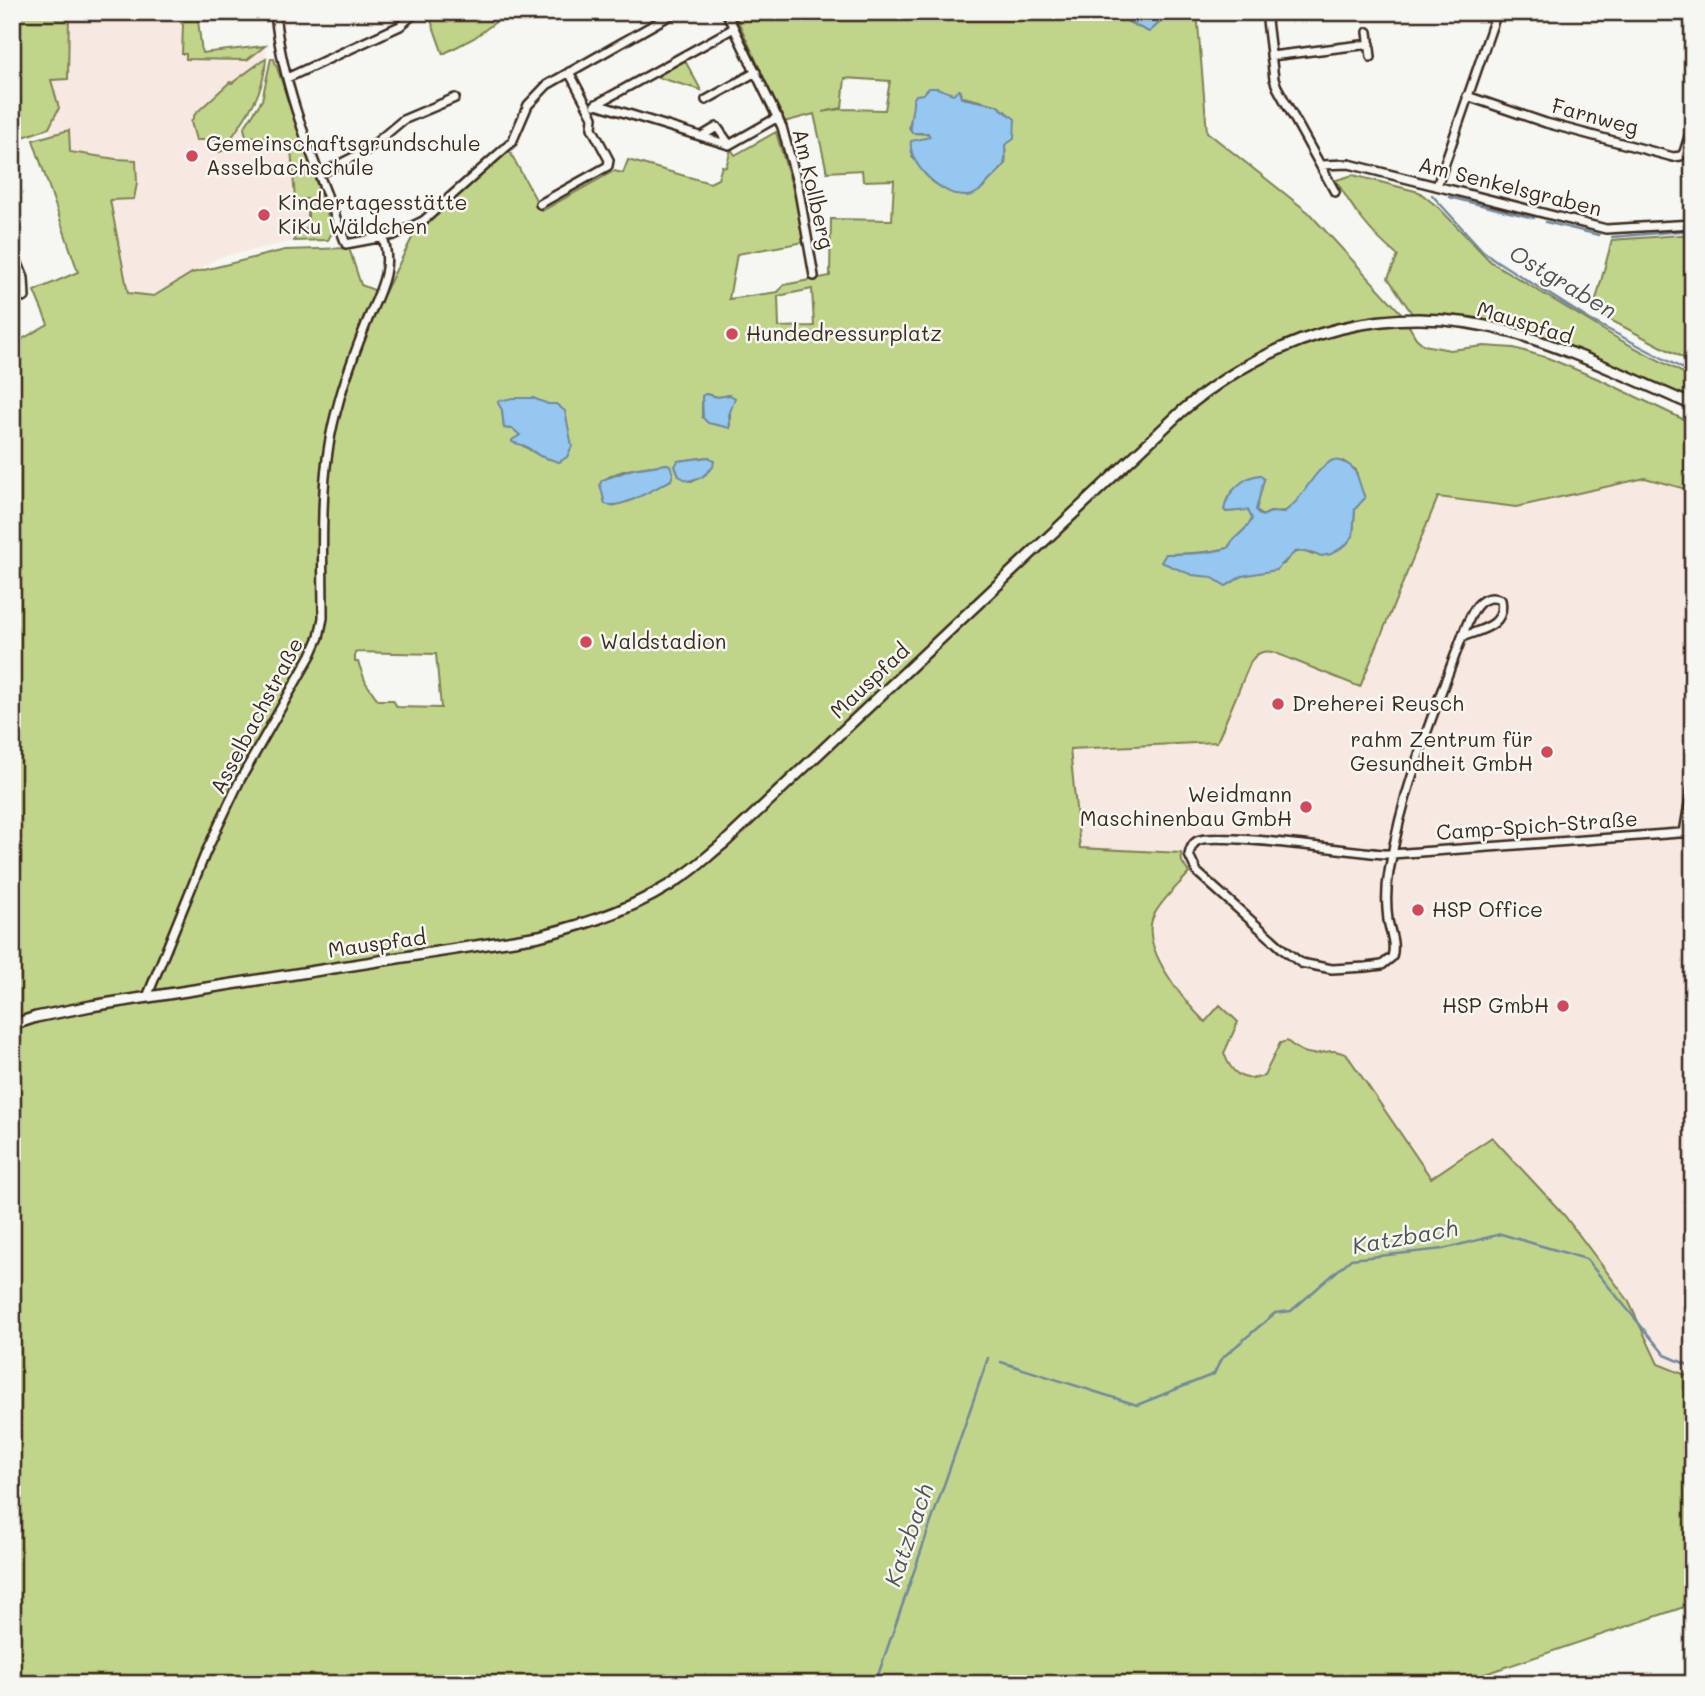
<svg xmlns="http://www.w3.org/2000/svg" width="1705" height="1696" viewBox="0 0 1705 1696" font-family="Mali,sans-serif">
<rect width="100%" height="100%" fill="#f6f6f2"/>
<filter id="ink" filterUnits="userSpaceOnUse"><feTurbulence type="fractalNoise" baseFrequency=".0143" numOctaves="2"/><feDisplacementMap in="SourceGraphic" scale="14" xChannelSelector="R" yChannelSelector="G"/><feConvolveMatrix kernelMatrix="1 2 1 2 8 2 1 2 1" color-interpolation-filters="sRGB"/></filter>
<g filter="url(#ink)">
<path fill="#f7e9e2" d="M69,14L176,16L183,25L182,54H186V59L247,60L265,46L266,58L240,79L232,84L229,82L195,114L197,140H219V152L223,151L240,126L247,136L275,139L291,149L295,198L308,199L309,230H295L294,241L220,257L154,296L128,293L110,200L136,160L70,152L61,131L51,134L49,128L59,108L51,80L68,79Z
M1645,478L1693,491V1378L1658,1364L1628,1300L1564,1215L1492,1137L1431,1178L1347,1055L1334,1049L1311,1054L1300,1051L1286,1041L1280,1043L1264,1076L1255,1079L1242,1077L1229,1069L1224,1053L1206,1022L1170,981L1154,943L1150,928L1154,915L1185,868L1181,853L1080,848L1070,749L1217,742L1251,661L1259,653L1265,651L1273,652L1360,687L1438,497L1516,507Z"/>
<path fill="#c1d58a" stroke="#7e8054" stroke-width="2" fill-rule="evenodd" d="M12,12H197L202,53L265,46L247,60L186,59V54H182L183,25L176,16L69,14L68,79L51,80L59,108L49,128L12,141Z
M428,12H509L474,38L443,54Z
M734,12H755L765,16L767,12H1108L1149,32L1166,17L1171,18L1182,12H1197L1207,132L1308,212L1402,314L1416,338L1424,345L1450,350L1484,346L1514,348L1548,358L1601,380L1693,424V491L1645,478L1516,507L1438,497L1360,687L1273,652C1263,650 1257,653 1251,661L1217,742L1070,749L1080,848L1181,853L1182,862L1189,873C1178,886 1162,899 1154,915C1138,946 1184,1001 1205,1022L1220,1005L1238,1022L1224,1053C1231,1073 1242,1083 1264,1076L1280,1043L1287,1041C1294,1047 1303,1054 1313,1054C1329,1053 1330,1047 1347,1055L1431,1178L1492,1137L1564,1215L1628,1300L1658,1364L1693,1378V1608L1690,1605L1455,1684H12V345L48,324L34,291L78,272L33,140L69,130L70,152L116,159L136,160L137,183L134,199L110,200L128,293L154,296L192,273L285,250L349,248L361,285L384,294L416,230L509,150L542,211L614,171L623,173L628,160L710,183L718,179L722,166L726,167L731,149L735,155L776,132L801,217L805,242L737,254L729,299L778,292L784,285L830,276L831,219L892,220L894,180L863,181L862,170L827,172L814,114L784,122ZM845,78L890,81L885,110L842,109L822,112L842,108ZM961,92L960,96L962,99L964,97L996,105L1006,112L1007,143L1005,145C1007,172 1005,163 989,181C977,194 968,198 951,191C938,185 936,186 925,174C920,168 919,161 912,157L931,137L930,134L912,133L909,127L914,108ZM812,289L814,326L779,327L778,296ZM706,394L718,397L730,395V428L702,417V396ZM514,398H533L548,405L556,404C567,413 566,420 569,434C571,447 572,455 559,462L540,456L520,444L519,434L513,429L504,428L502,410ZM709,457L706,474L694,481H688L678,461ZM1343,461L1356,470L1360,490L1364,495L1355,509L1353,536L1313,555C1299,549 1292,550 1284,564L1242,576L1228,585C1222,583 1215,577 1208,576C1189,573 1177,572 1166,554C1188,554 1207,553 1228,548C1234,535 1248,531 1253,517L1248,510L1226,512C1221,496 1244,477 1260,475L1264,479L1256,510L1262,516L1270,512L1286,511ZM667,464L671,480L630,501L612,506L601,483C615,468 647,467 667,464ZM355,652L436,654L441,708L397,707L393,700H378L366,683L358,662H355Z
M266,58C264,99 243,118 223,151L219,152V140H196L191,122L195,114L230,82L232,83Z
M271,58L274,59L333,231L328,240L294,241L295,230L308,229V199H295L291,149H276L275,139L246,136L244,128L262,100Z
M684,59L701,90L653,76Z
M1353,175L1419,192L1439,208L1491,262L1620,340L1693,378V399C1601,362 1514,315 1413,315L1388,278L1398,256C1371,234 1353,210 1336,180Z
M1693,234V363L1593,311L1612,240Z"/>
<path fill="#95c7f1" stroke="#71889d" stroke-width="2" d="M1108,12H1182L1171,19L1166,17L1149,32Z
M929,88H937L953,94L959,90L961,98L996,105L1015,119L1014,139L1005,145C1006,168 1005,165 989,181C982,188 978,195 967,196C943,197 907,164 911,141L930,137L928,133H912C907,123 914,110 913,100L916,95L923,94Z
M705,394L718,397L730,395L735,398L729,415L730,428L708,423L703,418L702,396Z
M513,398H533L548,404H556L565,411L572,446L567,457L559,462L540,456L525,446L512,442V440L520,435L513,429L504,428L502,410L498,403V401Z
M709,457L714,461L713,467L702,477L688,481L679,476L675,466L678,461Z
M1333,460C1361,463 1356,479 1365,498L1355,509L1353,536L1346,545L1331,554L1322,556L1302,551L1295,552L1276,570L1242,576L1226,586L1211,577L1192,575L1161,562L1166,554C1187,554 1207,554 1228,548C1234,536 1246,532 1252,519L1248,510L1227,512L1224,510C1227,493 1242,477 1260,475L1264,479L1256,510L1258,514L1262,516L1271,512L1282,513C1304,501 1310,472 1333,460Z
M667,464L670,465L673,474L671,480C656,488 620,510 605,504L600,484L602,480L633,469Z"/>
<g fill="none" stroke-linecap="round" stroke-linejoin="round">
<path stroke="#71889d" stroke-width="2.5" d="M1432,195L1483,251L1495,260L1590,320L1693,374
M1449,197L1534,218
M1546,222L1599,235
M1612,237L1693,230
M1001,1362L1137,1405L1214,1374L1221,1359L1275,1313L1291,1311L1351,1259L1443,1249L1501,1234L1586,1259L1665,1355L1693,1367
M873,1684L876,1681L988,1358"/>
<g stroke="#3b2a1e" stroke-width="12">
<path id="minor" d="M275,12C282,91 318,170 346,244L394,235L423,221L512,142L528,105L547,85L676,12
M726,12L782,127L798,186L814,276
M1266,12L1274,79L1277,87L1335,192
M1680,12L1693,16
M1368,32L1371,57
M1271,56L1370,44
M287,78L400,26L416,12
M1467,96L1546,123L1673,157L1681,156L1684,152L1693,124
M706,100L756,72
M596,104L729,145L778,117
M595,105L734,28
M702,136L717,127L729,144
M1320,165L1349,164L1606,229L1693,224
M320,174L367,150L403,120L455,98
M1437,186L1497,12
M540,204L608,166L609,160L592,128L593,117L569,72
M12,249L24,278L25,297
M1462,637C1469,619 1477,590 1501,600C1506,626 1482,629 1462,637C1433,714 1402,790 1389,872C1386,888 1386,904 1388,920C1390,932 1396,944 1392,957L1382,965L1366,967L1332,969L1301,963L1285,951L1197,872L1189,855C1190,850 1192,844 1197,841C1214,831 1354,852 1383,854H1392L1693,832
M1684,833L1693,780
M147,997L206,852L240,780L311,655L319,637L323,618C323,548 318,472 338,405C345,377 356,350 366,324C378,294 394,270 383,238"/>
</g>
<g stroke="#3b2a1e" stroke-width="14">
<path id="tertiary" d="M12,1025L36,1017L91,1006L539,936C591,923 642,906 686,874C699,865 711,853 724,843L1182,411C1277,331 1393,298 1514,333C1575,351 1634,380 1693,405"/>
</g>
<use href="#minor" stroke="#f6f6f2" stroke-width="7"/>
<use href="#tertiary" stroke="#f6f6f2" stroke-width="9"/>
</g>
</g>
<g fill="#d1495b" stroke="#f6f6f2" stroke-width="2.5">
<circle cx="192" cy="156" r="7"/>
<circle cx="264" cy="215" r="7"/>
<circle cx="732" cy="334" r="7"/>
<circle cx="586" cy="642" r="7"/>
<circle cx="1278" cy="704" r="7"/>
<circle cx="1547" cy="752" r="7"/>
<circle cx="1306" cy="807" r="7"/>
<circle cx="1418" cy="910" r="7"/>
<circle cx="1563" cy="1006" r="7"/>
</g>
<g text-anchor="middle" stroke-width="5" stroke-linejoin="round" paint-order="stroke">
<g font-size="21" fill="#3b2a1e" stroke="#f6f6f2">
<text transform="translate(1595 117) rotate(15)" y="7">Farnweg</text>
<text transform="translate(1510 187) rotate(14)" y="7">Am Senkelsgraben</text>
<text transform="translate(813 189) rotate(77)" y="7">Am Kollberg</text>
<text transform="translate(1525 323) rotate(17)" y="7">Mauspfad</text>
<text transform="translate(870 681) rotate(-43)" y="7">Mauspfad</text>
<text transform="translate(257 716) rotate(-62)" y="7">Asselbachstraße</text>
<text transform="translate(1537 826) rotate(-4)" y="7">Camp-Spich-Straße</text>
<text transform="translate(377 944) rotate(-8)" y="7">Mauspfad</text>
</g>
<g font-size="21" fill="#3b2a1e" stroke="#f6f6f2" text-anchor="start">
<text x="206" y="151">Gemeinschaftsgrundschule<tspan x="206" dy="24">Asselbachschule</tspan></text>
<text x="278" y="210">Kindertagesstätte<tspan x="278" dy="24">KiKu Wäldchen</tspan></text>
<text x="746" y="341">Hundedressurplatz</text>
<text x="600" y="649">Waldstadion</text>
<text x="1292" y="711">Dreherei Reusch</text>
<text x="1533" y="747" text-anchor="end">rahm Zentrum für<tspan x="1533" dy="24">Gesundheit GmbH</tspan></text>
<text x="1292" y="802" text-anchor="end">Weidmann<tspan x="1292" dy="24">Maschinenbau GmbH</tspan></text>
<text x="1432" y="917">HSP Office</text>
<text x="1549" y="1013" text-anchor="end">HSP GmbH</text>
</g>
<g font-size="23" font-style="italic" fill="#525153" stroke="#f6f6f2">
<text transform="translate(1563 282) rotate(31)" y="8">Ostgraben</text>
<text transform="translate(1405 1237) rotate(-10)" y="8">Katzbach</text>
<text transform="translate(909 1535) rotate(-71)" y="8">Katzbach</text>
</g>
</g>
<rect width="1705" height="1696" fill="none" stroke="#f6f6f2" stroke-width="42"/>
<rect x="21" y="21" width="1663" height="1654" fill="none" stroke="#3b2a1e" stroke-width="2.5" filter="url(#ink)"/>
</svg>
